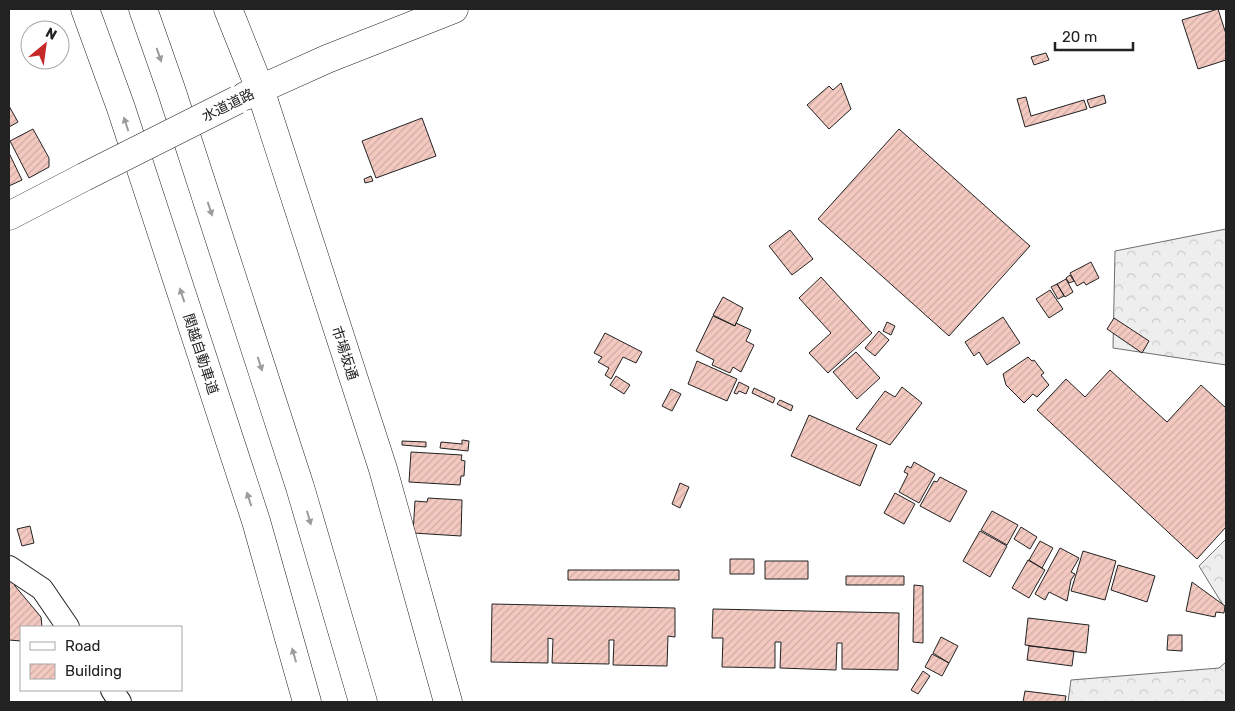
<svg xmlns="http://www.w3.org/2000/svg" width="1235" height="711" viewBox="0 0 1235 711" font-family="Rubik,'Noto Sans JP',sans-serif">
<defs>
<pattern id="forest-crowns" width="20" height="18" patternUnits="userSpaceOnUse" patternTransform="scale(1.25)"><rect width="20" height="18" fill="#eee"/><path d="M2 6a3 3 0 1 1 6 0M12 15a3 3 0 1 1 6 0" fill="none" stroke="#ccc"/></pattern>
<pattern id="building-hatch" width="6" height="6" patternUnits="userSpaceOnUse" patternTransform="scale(1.25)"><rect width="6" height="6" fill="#f3c9c0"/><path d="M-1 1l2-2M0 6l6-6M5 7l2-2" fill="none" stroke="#d0aca5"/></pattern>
</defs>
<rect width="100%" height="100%" fill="#fff"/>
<path fill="url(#forest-crowns)" stroke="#6f6f6f" d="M1226,229V365L1113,348L1115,251Z
M1226,539V610L1199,566Z
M1226,662V702H1068L1071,680L1219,668Z"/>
<path fill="url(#building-hatch)" stroke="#222" d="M1218,9L1226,34V60L1198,69L1182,20Z
M1046,53L1049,60L1034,65L1031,57Z
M841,83L851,109L829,129L807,105L829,86L833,90Z
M1104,95L1106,103L1090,108L1087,100Z
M1026,97L1031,116L1084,100L1087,109L1025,127L1017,99Z
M9,106L18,122L9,127Z
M422,118L436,156L376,178L362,141Z
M33,129L49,158V167L29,178L10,141Z
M899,129L1030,246L949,336L818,219Z
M9,153L22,180L9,186Z
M371,176L373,181L365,183L364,179Z
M790,230L813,259L792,275L769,246Z
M1091,262L1099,278L1086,285L1084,282L1077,286L1070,273Z
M1070,275L1074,281L1069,283L1066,278Z
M821,277L872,333L828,373L809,353L831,333L799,298Z
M1066,279L1073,292L1065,297L1057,284Z
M1057,284L1064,296L1058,299L1051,287Z
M1050,290L1063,309L1049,318L1036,299Z
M723,297L743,308L735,326L713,315Z
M713,316L735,326L736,323L751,330L746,341L754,345L741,372L733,367L730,373L712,365L714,360L696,351Z
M1003,317L1020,343L987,365L979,352L974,356L965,342Z
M1114,318L1149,341L1142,353L1107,329Z
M887,322L895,326L891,335L883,331Z
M879,331L889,340L875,356L865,348Z
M605,333L642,352L636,363L623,357L611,379L605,375L609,368L598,362L602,357L594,353Z
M856,352L880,378L857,399L833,372Z
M1028,357L1032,361L1034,360L1044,373L1041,375L1049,385L1037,397L1033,394L1024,403L1006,385L1003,374Z
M697,361L737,379L727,401L688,384Z
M1110,370L1167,422L1201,385L1226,408V527L1197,559L1037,410L1066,379L1085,397Z
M616,376L630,385L624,394L610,385Z
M739,382L749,387L746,394L739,391L737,394L734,393Z
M902,387L922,403L890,445L856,429L885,391L895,397Z
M754,388L775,398L773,403L752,393Z
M671,389L681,394L672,411L662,406Z
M780,400L793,406L791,411L777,404Z
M809,415L877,445L860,486L791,456Z
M462,440L469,441L468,451L440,448L441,442L462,444Z
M402,441L426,442V447L402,445Z
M411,452L462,455L461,460L465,461L464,476H461L460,485L409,482Z
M914,462L935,474L919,503L899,492L908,474L904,472L907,466L911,468Z
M940,477L967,491L950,522L920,506L934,481L937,482Z
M680,483L689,487L680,508L672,504Z
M895,493L915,504L904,524L884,513Z
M428,498L462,500L461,536L413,533L415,501L427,502Z
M992,511L1018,525L1007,545L981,530Z
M30,526L34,543L22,546L17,529Z
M1021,527L1037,537L1030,549L1014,539Z
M980,531L1007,546L990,577L963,561Z
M1040,541L1053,548L1042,568L1029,560Z
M1060,548L1079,558L1071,572L1075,574L1071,580L1067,601L1049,592L1045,600L1035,594Z
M1083,551L1116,561L1105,600L1071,591Z
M730,559H754V574H730Z
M1028,560L1045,570L1029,598L1012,588Z
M765,561H808V579H765Z
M1118,565L1155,576L1147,602L1111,590Z
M568,570H679V580H568Z
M846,576H904V585H846Z
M9,581H15V586L41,617L42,627H21V641L9,640Z
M1192,582L1225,606L1224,613L1216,612L1215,617L1186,611Z
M914,585L923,586V643L913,642Z
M492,604L675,608V637L668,636L667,666L613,665L614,640H609V664L552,663L553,639L548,638V663L491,662Z
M713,609L899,613L898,670L842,669V643H837L836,670L780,668L781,642H775V668L722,667L723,638H712Z
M1028,618L1089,625L1086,653L1025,645Z
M1168,635H1182V651L1167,650Z
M941,637L958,646L949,663L933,653Z
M1029,646L1074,651L1072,666L1027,660Z
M932,654L949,663L942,676L925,667Z
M923,671L930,676L918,694L911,690Z
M1025,691L1066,696L1065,702H1023Z"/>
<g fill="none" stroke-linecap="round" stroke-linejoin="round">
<g stroke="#222" stroke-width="24">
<path id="minor" d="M9,567L42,589L68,627
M112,690L120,702"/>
</g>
<g stroke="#222" stroke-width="29">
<path id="tertiary" d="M228,9L260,89L383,469L448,702
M245,96L327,59L454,9
M9,216L84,177"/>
</g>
<g stroke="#222" stroke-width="29">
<path id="motorway" d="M85,9L121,108L256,521L307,702
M143,9L171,89L300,487L363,702"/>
</g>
<use href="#minor" stroke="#fff" stroke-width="22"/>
<use href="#tertiary" stroke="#fff" stroke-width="28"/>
<use href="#motorway" stroke="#fff" stroke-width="28"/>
<g stroke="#222" stroke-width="29" stroke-linecap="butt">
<path id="tertiary-bridge" d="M84,177L237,100"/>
</g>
<use href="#tertiary-bridge" stroke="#fff" stroke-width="28"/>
</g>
<defs><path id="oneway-solid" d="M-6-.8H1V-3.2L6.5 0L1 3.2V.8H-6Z" transform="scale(1.25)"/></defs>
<g fill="#9c9c9c">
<use href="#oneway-solid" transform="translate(159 55) rotate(71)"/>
<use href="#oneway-solid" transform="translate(126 124) rotate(-108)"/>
<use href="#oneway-solid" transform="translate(210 209) rotate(72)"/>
<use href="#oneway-solid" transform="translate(182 295) rotate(-108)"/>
<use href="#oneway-solid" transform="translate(260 364) rotate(72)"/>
<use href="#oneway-solid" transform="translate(249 499) rotate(-108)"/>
<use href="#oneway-solid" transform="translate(309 518) rotate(74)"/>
<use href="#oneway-solid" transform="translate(294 655) rotate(-106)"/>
</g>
<g text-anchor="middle" stroke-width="4" stroke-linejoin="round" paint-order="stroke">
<g font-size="14" fill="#222" stroke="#fff">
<text transform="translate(228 105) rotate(-26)" y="5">水道道路</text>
<text transform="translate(345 353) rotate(72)" y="5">市場坂通</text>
<text transform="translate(201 354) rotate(72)" y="5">関越自動車道</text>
</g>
</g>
<rect width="1235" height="711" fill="none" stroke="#222222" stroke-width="20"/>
<rect x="20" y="626" width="162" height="65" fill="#ffffff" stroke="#a7a7a7"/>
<rect x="30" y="642" width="25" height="8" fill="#ffffff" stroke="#a7a7a7"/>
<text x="65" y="651" font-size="15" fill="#222222">Road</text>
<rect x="30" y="664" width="25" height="15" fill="url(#building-hatch)" stroke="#a7a7a7"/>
<text x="65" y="676" font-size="15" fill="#222222">Building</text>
<g transform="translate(45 45) rotate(29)"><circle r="24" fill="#ffffff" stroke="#a7a7a7"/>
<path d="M0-4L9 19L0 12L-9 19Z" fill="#c62828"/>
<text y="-8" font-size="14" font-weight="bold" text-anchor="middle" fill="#222222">N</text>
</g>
<path d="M1055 42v8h78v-8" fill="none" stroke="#222222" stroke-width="2.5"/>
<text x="1062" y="42" font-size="15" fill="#222222" stroke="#ffffff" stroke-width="4" paint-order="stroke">20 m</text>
</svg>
